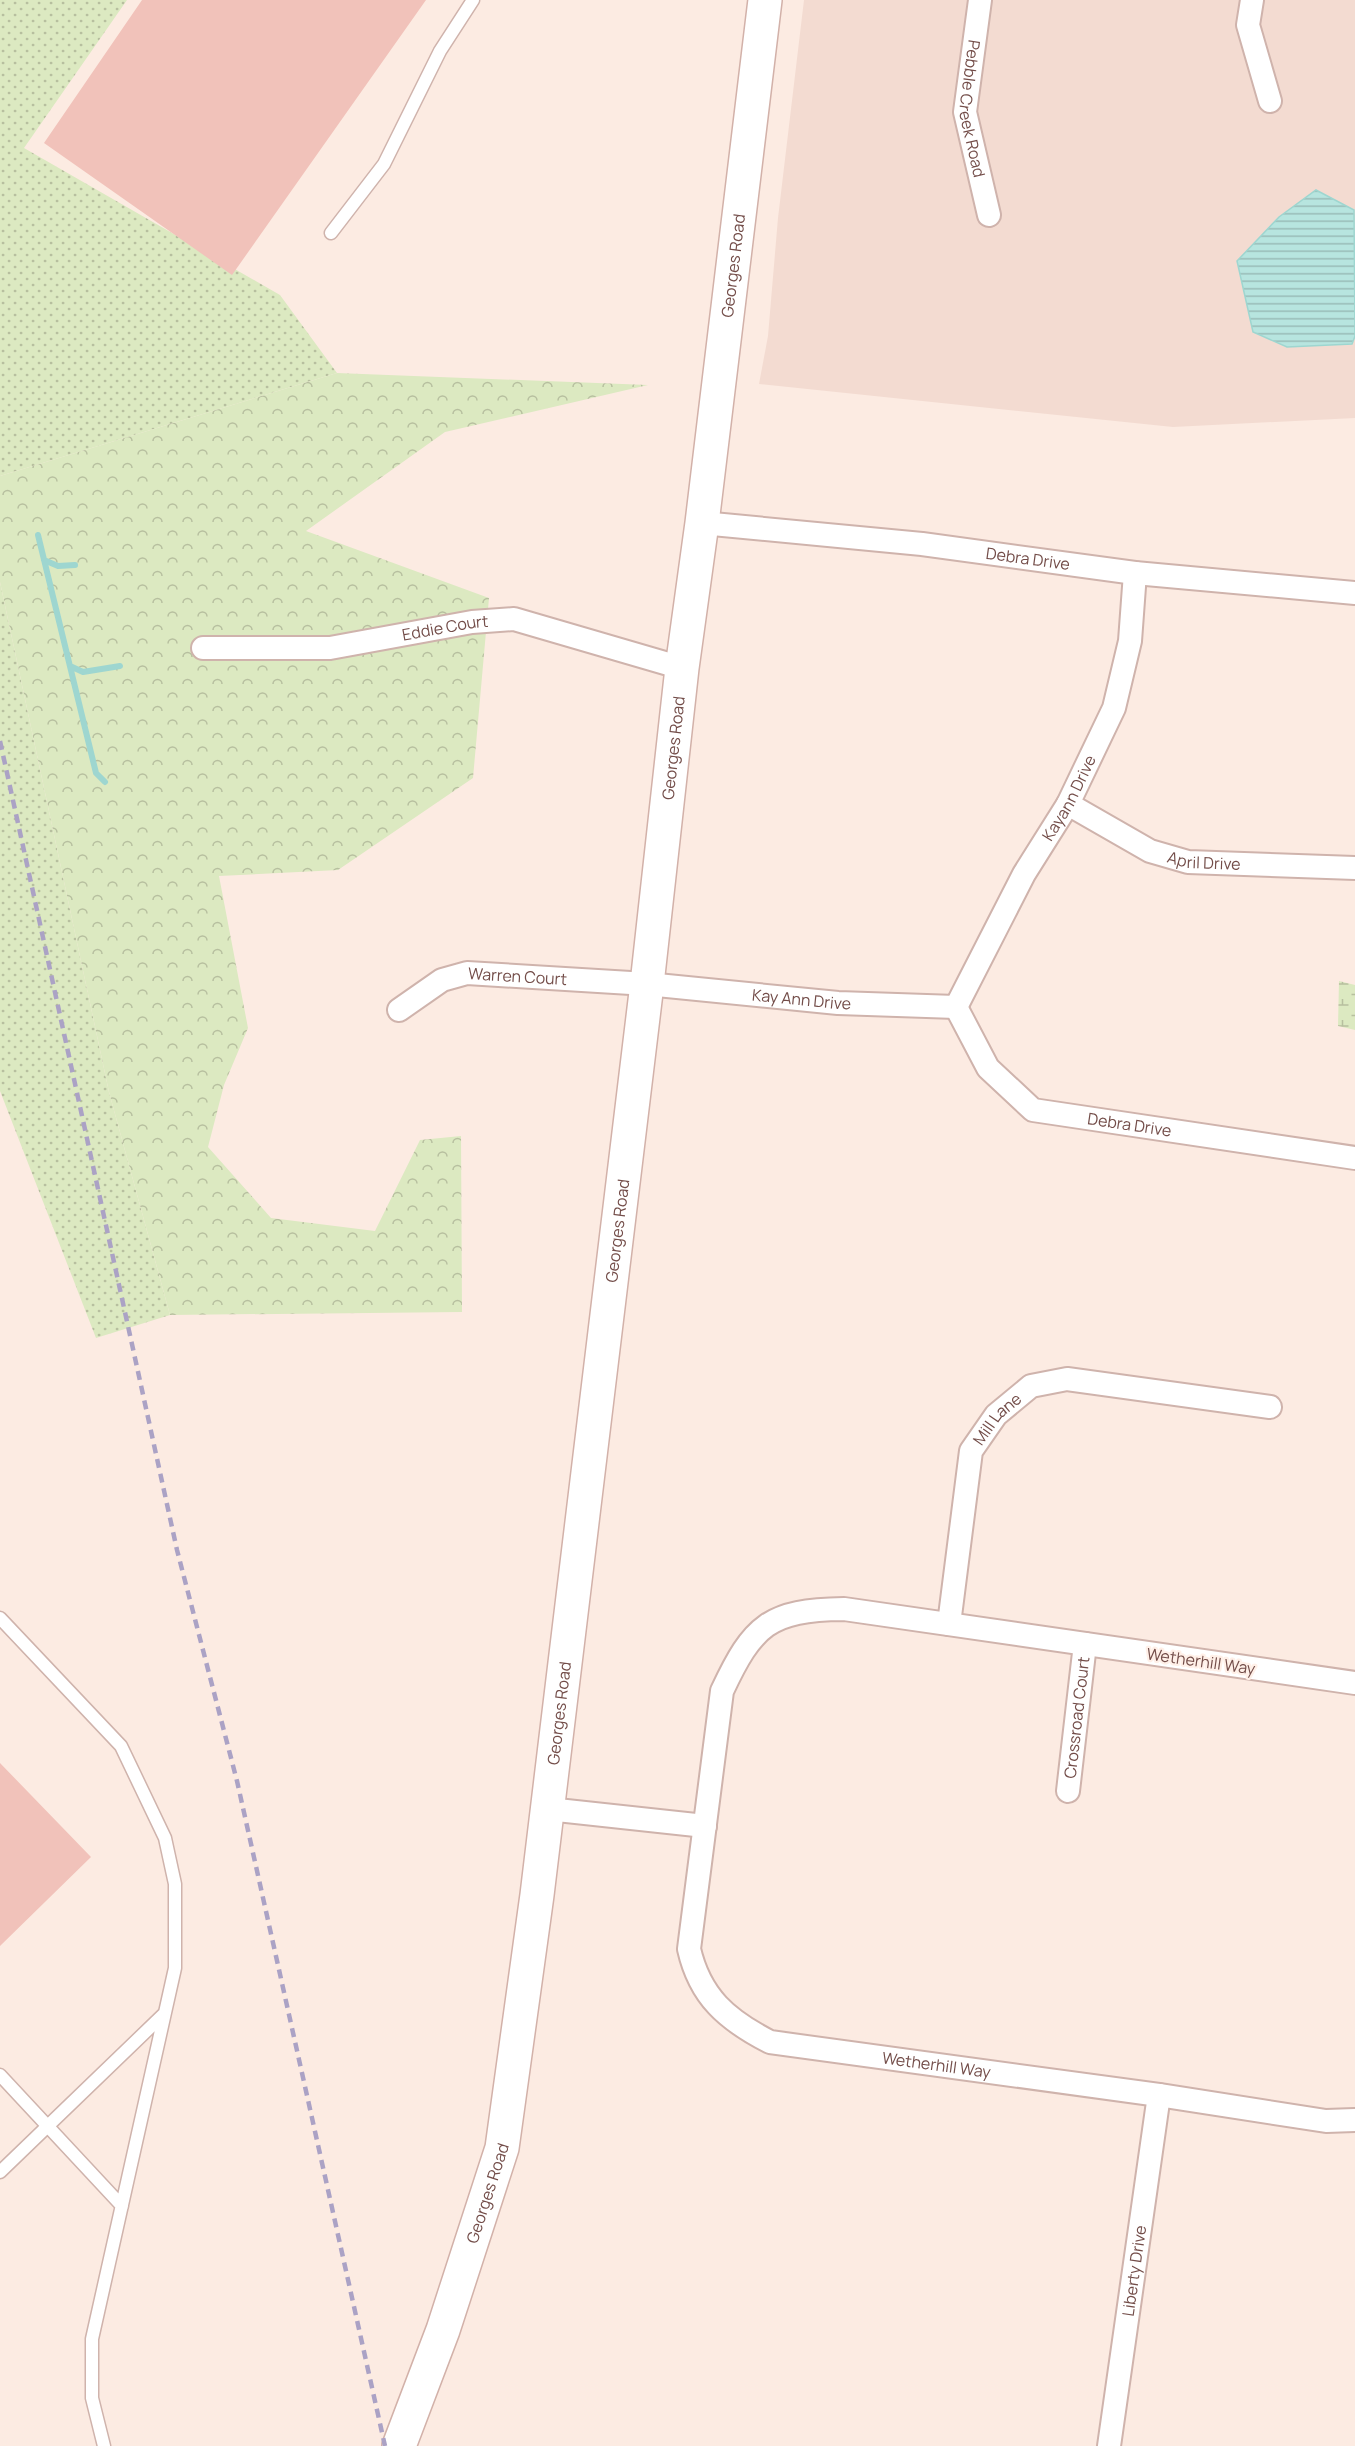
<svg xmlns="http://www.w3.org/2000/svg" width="1355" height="2446" viewBox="0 0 1355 2446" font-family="Manrope,sans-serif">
<defs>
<pattern id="green-dots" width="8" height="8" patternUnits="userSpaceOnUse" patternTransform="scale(1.5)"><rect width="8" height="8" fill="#dce9c1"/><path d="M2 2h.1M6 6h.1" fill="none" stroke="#b7bf9f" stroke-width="1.8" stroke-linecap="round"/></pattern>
<pattern id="forest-crowns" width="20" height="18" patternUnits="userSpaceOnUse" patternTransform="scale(1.5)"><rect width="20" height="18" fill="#dce9c1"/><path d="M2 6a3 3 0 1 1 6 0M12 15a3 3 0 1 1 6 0" fill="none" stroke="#b7bf9f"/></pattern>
<pattern id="wetland-marsh" width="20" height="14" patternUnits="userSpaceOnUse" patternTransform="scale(1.5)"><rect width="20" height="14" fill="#dce9c1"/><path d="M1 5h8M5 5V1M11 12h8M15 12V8" fill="none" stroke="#b7bf9f"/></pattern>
<pattern id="water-rules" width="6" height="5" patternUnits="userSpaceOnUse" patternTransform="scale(1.5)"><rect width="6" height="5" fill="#b7e5df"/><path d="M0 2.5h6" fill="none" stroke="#99bcb7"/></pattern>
</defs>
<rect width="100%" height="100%" fill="#fcebe2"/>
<path fill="#f3dbd1" d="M804,0H1355V418L1173,427L759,384L768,336L778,218Z"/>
<path fill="url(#green-dots)" d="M0,0H127L24,148L280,295L337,373L0,476Z
M0,582L109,1092L170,1315L96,1338L0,1091Z"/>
<path fill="url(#forest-crowns)" d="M337,373L648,385L445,432L306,531L489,598L473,778L338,870L219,876L248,1028L224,1085L208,1147L271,1218L375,1231L420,1140L461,1136L462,1312L170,1315L109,1092L0,582V476Z"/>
<path fill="url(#wetland-marsh)" d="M1339,981L1355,985V1030L1338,1026Z"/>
<path fill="url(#water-rules)" stroke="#9ed6d0" stroke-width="1.5" d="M1316,190L1354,210L1355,336L1352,344L1287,347L1253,332L1237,261L1279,217Z"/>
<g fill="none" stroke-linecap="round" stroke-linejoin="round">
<path stroke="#9ed6d0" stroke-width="6" d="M38,535L96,773L105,782
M44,560L58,566L75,565
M70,666L83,672L120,666"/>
</g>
<path fill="#f1c2ba" d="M142,0H426L232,275L44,143Z
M0,1763L91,1857L0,1946Z"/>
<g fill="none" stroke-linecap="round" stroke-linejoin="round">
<g stroke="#cfb3ac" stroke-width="15">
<path id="lane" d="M331,233L384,164L440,51L473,0
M0,1618L121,1746L165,1838L175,1884V1968L92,2339V2398L104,2446
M0,2075L122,2206
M0,2172L165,2013"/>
</g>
<g stroke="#cfb3ac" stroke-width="26">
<g id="street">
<path id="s1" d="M980,0L965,112L989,215"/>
<path d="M1252,0L1248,25L1270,101"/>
<path id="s2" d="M702,523L922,544L1135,573L1355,593"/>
<path id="s3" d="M203,648H330L472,622L514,619L682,668"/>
<path id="s4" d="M1068,804L1150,851L1188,862L1355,868"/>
<path id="s5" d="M956,1007L1024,874L1068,804L1114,708L1130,641L1135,573"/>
<path id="s6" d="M956,1007L988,1068L1033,1110L1355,1158"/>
<path id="s7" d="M399,1010L442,980L467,973L647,984L838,1003L956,1007"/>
<path id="s8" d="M949,1624L971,1451L996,1415L1031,1386L1067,1379L1270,1407"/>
<path id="s9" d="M1355,1683L844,1609C769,1610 753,1625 722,1691L689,1949C700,1997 727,2020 770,2042L1159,2095L1326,2121L1355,2120"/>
<path id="s10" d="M1068,1791L1085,1644"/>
<path d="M548,1809L705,1826"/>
<path id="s11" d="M1109,2446L1159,2095"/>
</g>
</g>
<g stroke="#d2b1a9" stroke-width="36">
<g id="secondary">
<path id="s12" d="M399,2446L443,2330L502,2148L537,1895L647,984L682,668L702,523L765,0"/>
</g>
</g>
<use href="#lane" stroke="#fff" stroke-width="12"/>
<use href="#street" stroke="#fff" stroke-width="22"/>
<use href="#secondary" stroke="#fff" stroke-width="33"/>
<path stroke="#aba2c5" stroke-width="4.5" stroke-dasharray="9 6" stroke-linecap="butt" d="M0,741L177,1550L237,1781L385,2446"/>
</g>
<g text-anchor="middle" stroke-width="4.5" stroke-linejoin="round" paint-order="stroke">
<g font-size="16" fill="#734d49" stroke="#fff0e8">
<text dy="6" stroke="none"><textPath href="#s1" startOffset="110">Pebble Creek Road</textPath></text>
<text dy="6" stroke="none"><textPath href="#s12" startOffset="2212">Georges Road</textPath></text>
<text dy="6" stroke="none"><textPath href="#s2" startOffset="328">Debra Drive</textPath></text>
<text dy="6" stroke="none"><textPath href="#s3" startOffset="244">Eddie Court</textPath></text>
<text dy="6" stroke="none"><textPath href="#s12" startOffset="1726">Georges Road</textPath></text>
<text dy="6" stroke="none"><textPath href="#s5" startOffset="238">Kayann Drive</textPath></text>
<text dy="6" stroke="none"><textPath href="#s4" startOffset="150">April Drive</textPath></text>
<text dy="6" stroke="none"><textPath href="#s7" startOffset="129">Warren Court</textPath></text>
<text dy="6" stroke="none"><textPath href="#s7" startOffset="414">Kay Ann Drive</textPath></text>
<text dy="6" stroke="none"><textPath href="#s6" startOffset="228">Debra Drive</textPath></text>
<text dy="6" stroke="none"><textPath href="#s12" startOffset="1240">Georges Road</textPath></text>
<text dy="6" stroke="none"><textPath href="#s8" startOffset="216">Mill Lane</textPath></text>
<text transform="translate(1201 1661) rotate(8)" y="6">Wetherhill Way</text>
<text dy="6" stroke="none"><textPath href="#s12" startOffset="754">Georges Road</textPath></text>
<text dy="6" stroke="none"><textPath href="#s10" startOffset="74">Crossroad Court</textPath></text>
<text dy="6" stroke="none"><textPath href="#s9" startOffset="1233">Wetherhill Way</textPath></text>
<text dy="6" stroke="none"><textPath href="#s12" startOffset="268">Georges Road</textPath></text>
<text dy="6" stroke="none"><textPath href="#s11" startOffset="177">Liberty Drive</textPath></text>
</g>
</g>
</svg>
